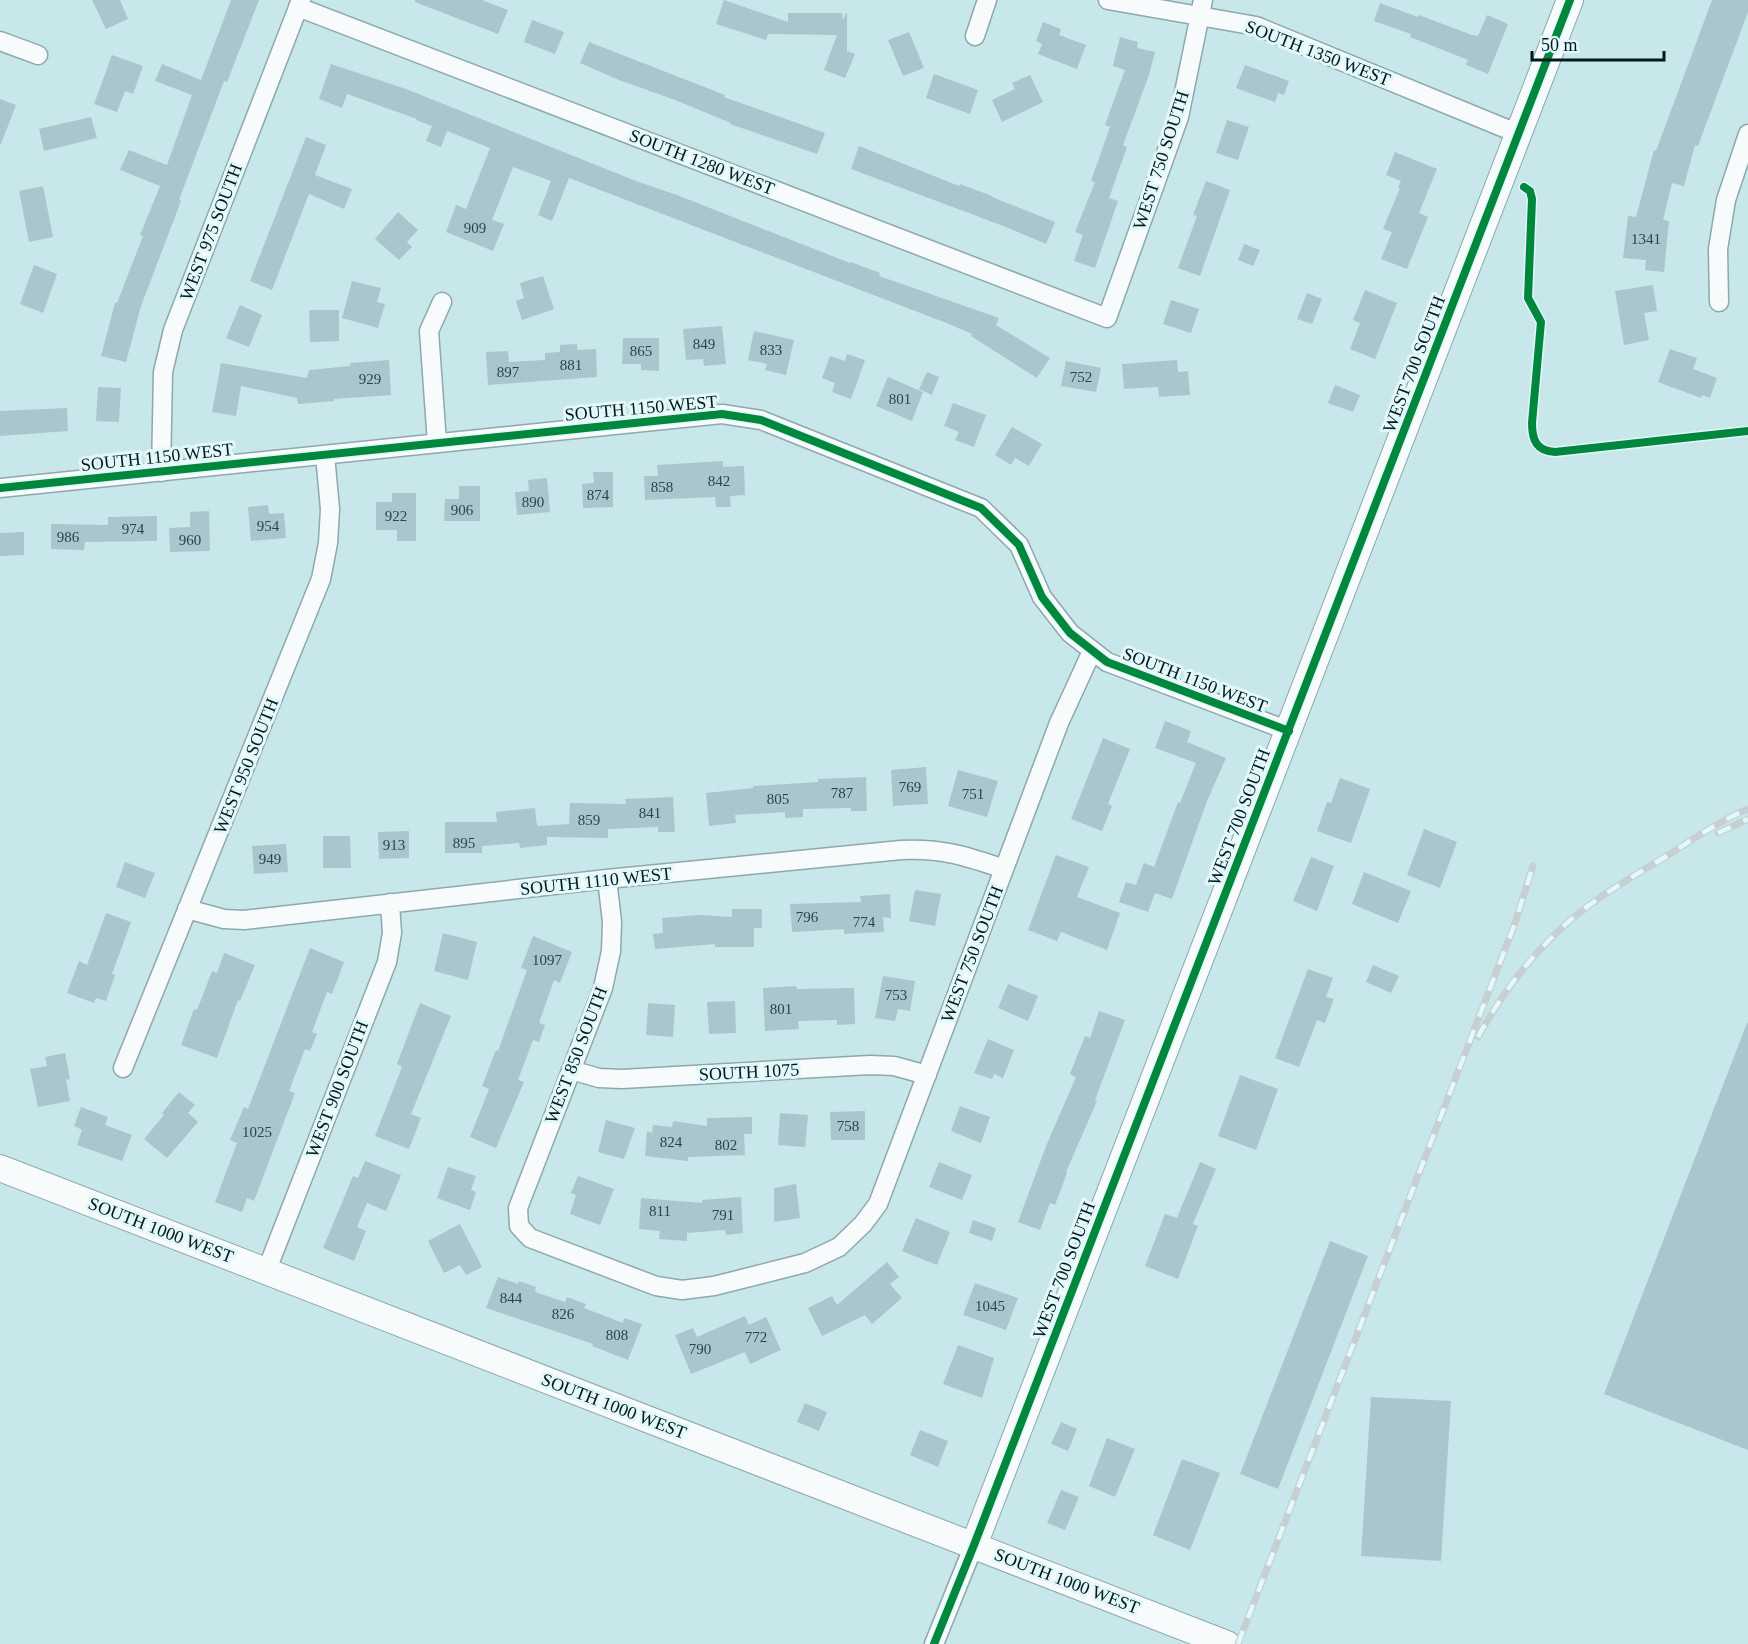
<svg xmlns="http://www.w3.org/2000/svg" width="1748" height="1644" viewBox="0 0 1748 1644" font-family="'Times New Roman',serif">
<rect width="100%" height="100%" fill="#c7e7eb"/>
<path fill="#a9c6ce" d="M92,0H120L128,19L106,29Z
M231,0H259L227,82L224,81L179,200L181,201L141,306L126,362L101,356L115,303H117L143,236L140,235L160,186L120,170L129,150L167,165L192,95L155,81L162,64L201,80Z
M415,0H482L508,10L498,34L415,2Z
M724,0L788,22V13H842L843,20L846,13H847V51L855,54L845,78L824,70L837,35L768,34L766,40L716,24Z
M1712,0H1748V12L1698,146L1695,145L1684,186L1672,183L1663,220L1669,221L1664,272L1645,270L1646,260L1623,258L1628,216L1636,217L1654,150L1656,151Z
M1380,3L1418,17L1419,15L1472,35L1478,36L1487,15L1508,24L1488,74L1466,65L1468,60L1410,37L1411,34L1374,21Z
M532,20L564,32L555,54L524,42Z
M1043,22L1061,29L1059,35L1086,45L1077,69L1038,54L1042,44L1036,41Z
M909,32L924,68L903,76L888,40Z
M1120,37L1138,42L1137,48L1155,52L1149,75L1123,145L1127,147L1109,198L1118,201L1095,268L1074,261L1083,235L1075,232L1095,182L1091,181L1110,127L1105,125L1125,70L1113,66Z
M589,42L725,95L724,97L825,133L817,154L730,124L731,123L675,100L619,80L580,63Z
M112,55L143,66L133,94L125,91L117,112L94,104Z
M331,64L406,89L636,181L677,195L850,263L851,262L880,273L879,276L999,318L996,325L1050,358L1037,378L971,336L972,334L949,324L569,178L552,221L538,215L551,181L513,167L492,220L504,224L493,251L446,232L456,205L466,209L490,148L447,131L441,147L426,141L432,126L416,120L417,119L347,94L342,108L319,99Z
M1245,65L1289,81L1284,95L1278,93L1275,102L1236,88Z
M934,74L978,90L970,114L926,98Z
M1030,75L1043,102L1002,122L992,100L1015,89L1012,83Z
M0,99L16,105L1,144H0Z
M91,117L97,138L44,151L39,129Z
M1227,120L1249,127L1238,160L1216,153Z
M306,137L326,145L315,175L352,189L344,209L309,194L272,290L250,281Z
M859,146L959,186L960,184L992,196V197L1002,201L1055,222L1046,244L1006,227L851,169Z
M1395,152L1437,169L1419,213L1428,217L1407,269L1381,259L1392,232L1383,229L1400,188L1398,187L1401,181L1386,175Z
M1206,181L1230,190L1200,276L1178,268L1197,216L1193,215Z
M43,186L53,237L29,242L19,191Z
M398,212L418,230L407,242L412,247L399,260L375,239Z
M1244,244L1260,250L1253,266L1238,260Z
M34,265L57,274L43,313L20,304Z
M543,276L554,309L522,320L516,301L524,298L520,283Z
M352,281L381,288L377,302L385,304L378,328L342,318Z
M1653,285L1657,311L1644,313L1649,340L1624,345L1615,291Z
M1365,290L1397,303L1375,359L1350,349L1360,323L1353,320Z
M1307,293L1322,299L1312,324L1297,319Z
M1171,300L1199,309L1191,333L1163,324Z
M240,305L262,315L249,347L226,338Z
M309,310H339V341L310,342Z
M722,326L726,364L704,366L703,359L686,360L683,329Z
M754,331L794,340L786,375L765,370L767,364L748,360Z
M623,338H659V371L641,370V364H622Z
M577,344V350L596,349L597,377L488,385L486,352L508,351L509,362L545,360V353L560,352V345Z
M1670,349L1697,358L1693,369L1717,378L1710,398L1702,395L1701,398L1658,382Z
M847,354L865,360L851,399L832,392L835,383L822,378L830,356L845,361Z
M389,360L391,395L334,399V401L298,404L297,398L241,386L236,416L212,412L221,363L307,378L309,370L350,366V363Z
M1177,360L1178,372L1188,371L1190,395L1159,397L1158,387L1124,389L1122,364Z
M1066,361L1101,368L1096,392L1061,386Z
M927,372L939,377L932,395L919,389Z
M888,377L923,392L912,421L876,406Z
M1335,385L1360,395L1353,412L1328,403Z
M98,387L121,388L119,422L96,421Z
M953,403L986,415L974,447L955,440L959,432L944,426Z
M67,408L68,431L0,436V411Z
M1012,427L1042,444L1029,466L1015,458L1011,465L995,455Z
M723,461V467L744,466L745,495L730,496L731,507H716L715,497L645,500L644,476H658L657,465Z
M593,472H613V507L583,508L582,484L594,483Z
M547,478L550,512L517,515L515,492L529,491L528,480Z
M459,486H480V521H444L445,499H459Z
M392,493H416V541H397V530H376V502H392Z
M268,505L269,514L284,513L286,538L251,541L248,507Z
M209,511L210,551L170,552L169,528L190,527V512Z
M157,516V541L85,542L84,550L51,549V524L108,525V517Z
M24,532V555L0,556V533Z
M1165,721L1191,731L1187,742L1226,758L1207,801L1172,899L1155,893L1148,912L1119,902L1126,882L1136,885L1144,863L1154,867L1178,802L1180,803L1196,763L1155,748Z
M1103,738L1130,749L1108,804L1112,806L1102,831L1071,819Z
M926,767L928,804L893,806L891,770Z
M958,770L998,781L987,817L948,806Z
M866,777L867,811H851V808L803,809V817L785,818V812L735,815L736,823L709,826L706,793L753,788V786L818,782V779Z
M1340,778L1370,789L1351,843L1317,831L1327,802L1331,803Z
M673,797L675,832H658V827L608,829V838L547,837V845L520,848L519,843L482,846V853H445V822H497L496,812L535,808L537,826L569,824L570,803L626,804L625,799Z
M1424,829L1457,842L1440,888L1407,875Z
M409,831V858L379,859L378,832Z
M323,836H350L351,868H323Z
M286,844L288,872L254,874L252,846Z
M1056,855L1089,867L1077,897L1120,913L1107,950L1061,932L1057,941L1028,930Z
M1311,857L1334,866L1317,911L1293,901Z
M125,862L155,873L145,898L116,887Z
M1364,872L1411,891L1398,923L1352,904Z
M915,890L941,894L935,926L909,921Z
M890,894L891,918L883,917L884,932L844,934V929L792,932L790,904L861,902L860,896Z
M732,909H762V928H754V947H715V944L655,949L653,934L663,933L662,918L699,915L732,917Z
M106,913L131,922L112,974L115,975L106,1001L96,998L94,1003L67,993L79,961L87,965Z
M443,933L477,942L468,980L434,971Z
M533,936L572,952L560,983L554,980L539,1023L545,1025L539,1042L533,1040L518,1080L524,1082L496,1148L470,1137L489,1089L482,1086L496,1050L498,1051L527,970L521,968Z
M310,948L344,962L332,994L327,992L312,1032L317,1034L310,1051L305,1049L289,1091L295,1093L254,1201L247,1198L242,1212L215,1202L237,1143L230,1140L244,1107L248,1109Z
M224,953L255,965L240,1001L238,1000L217,1058L181,1045L194,1009L197,1010L212,971L217,973Z
M1373,965L1399,976L1391,993L1366,982Z
M1308,969L1333,978L1326,997L1334,999L1325,1023L1317,1020L1299,1067L1275,1058Z
M883,976L915,981L910,1011L898,1009L895,1021L875,1018Z
M1008,984L1038,996L1028,1021L998,1008Z
M796,986L797,989L854,988L855,1024L837,1025V1020L798,1021L799,1029L765,1031L763,988Z
M735,1001L736,1033L709,1034L707,1002Z
M420,1003L451,1016L411,1114L421,1118L409,1149L375,1136L402,1067L397,1064Z
M648,1003L675,1005L673,1037L646,1035Z
M1099,1011L1125,1020L1095,1100L1097,1101L1066,1172L1067,1173L1055,1205L1050,1203L1040,1230L1018,1222L1046,1146L1076,1077L1070,1074L1085,1036L1090,1038Z
M1747,1023H1748V1450L1604,1394Z
M988,1039L1014,1050L1003,1078L994,1074L992,1079L974,1073Z
M65,1053L70,1079L66,1080L70,1101L38,1107L30,1069L47,1066L45,1057Z
M1240,1075L1278,1089L1256,1150L1218,1136Z
M179,1092L195,1105L188,1113L198,1122L167,1158L144,1139L164,1115L162,1113Z
M960,1106L990,1117L981,1143L951,1131Z
M81,1107L108,1117L105,1125L132,1135L122,1161L77,1145L82,1130L74,1126Z
M865,1111V1140H831L830,1112Z
M780,1113L808,1115L805,1147L778,1145Z
M752,1117V1134H744L745,1155L688,1157V1161L645,1156L647,1131L652,1133L653,1125L672,1127L673,1121L707,1126V1118Z
M606,1120L635,1128L624,1159L598,1152Z
M365,1161L401,1175L386,1211L367,1203L357,1227L366,1231L354,1261L323,1248L353,1176L358,1178Z
M939,1162L972,1175L962,1200L929,1187Z
M1200,1162L1216,1169L1193,1224L1198,1226L1178,1279L1145,1266L1165,1214L1177,1218Z
M448,1167L476,1176L471,1190L476,1192L470,1210L437,1198Z
M578,1176L614,1189L600,1225L570,1214L576,1195L571,1193Z
M796,1184L800,1218L774,1222V1188Z
M741,1197L743,1233L726,1235L725,1230L687,1233V1241L659,1239L660,1231L639,1229L641,1198L702,1203V1200Z
M916,1218L950,1232L937,1265L902,1251Z
M973,1220L996,1228L992,1241L969,1233Z
M460,1224L482,1267L466,1275L460,1265L444,1273L428,1241Z
M1330,1241L1368,1256L1278,1489L1240,1474Z
M887,1262L899,1277L890,1284L902,1298L872,1324L865,1315L822,1336L808,1308L832,1296L837,1305Z
M498,1277L518,1284L519,1281L536,1287L535,1292L565,1302L567,1297L586,1304L584,1308L623,1323L624,1318L642,1324L628,1360L592,1346L593,1344L486,1308Z
M975,1283L1018,1298L1006,1330L963,1315Z
M745,1316L749,1325L766,1317L781,1350L750,1364L745,1352L691,1374L675,1335L693,1328L697,1337Z
M958,1345L994,1358L982,1398L943,1384Z
M1371,1397L1451,1401L1441,1561L1361,1556Z
M805,1403L827,1412L819,1431L797,1422Z
M1061,1422L1077,1429L1068,1451L1051,1444Z
M920,1430L948,1441L938,1467L910,1455Z
M1107,1438L1135,1449L1115,1497L1089,1486Z
M1182,1459L1220,1473L1190,1550L1153,1535Z
M1061,1490L1079,1497L1065,1530L1047,1523Z"/>
<g fill="none" stroke-linecap="round" stroke-linejoin="round">
<g stroke="#8ea8ab" stroke-width="21">
<path id="street" d="M1108,0L1256,26L1519,134
M298,7L1107,318L1179,117L1203,0
M975,36L987,0
M0,41L38,55
M1719,302L1718,249L1726,200L1748,134
M437,443L429,331L442,302
M161,472L163,372L173,330L301,0
M0,488L722,414L761,420L981,508L1019,545L1042,597L1070,633L1107,662L1289,731
M607,879L612,922L611,951L603,988L518,1208L519,1226L530,1238L656,1286L682,1290L714,1286L805,1263L839,1247L863,1224L878,1204L1059,723L1092,651
M187,909L224,919L244,920L607,879L901,850C942,848 966,856 1004,869
M123,1068L321,579L328,543L330,509L325,455
M571,1070L599,1078L622,1079L870,1065L894,1066L927,1075
M266,1272L387,962L392,933L390,903
M934,1644L974,1545"/>
</g>
<g stroke="#8ea8ab" stroke-width="28">
<path id="secondary" d="M0,1168L1227,1644
M974,1545L1570,0"/>
</g>
<use href="#street" stroke="#f7fbfc" stroke-width="18"/>
<use href="#secondary" stroke="#f7fbfc" stroke-width="26"/>
<g stroke="#c6d0d2" stroke-width="7">
<path id="rail" d="M1718,833L1748,819
M1478,1037C1503,991 1534,951 1574,917C1602,894 1634,876 1665,857C1692,840 1719,821 1748,809
M1238,1644L1514,926L1533,866"/>
</g>
<use href="#rail" stroke="#e2f8fb" stroke-width="4.5" stroke-dasharray="14" stroke-linecap="butt"/>
<g stroke="#e2f8fb" stroke-width="11">
<path id="cycleway" d="M1524,187L1530,191L1532,199L1528,298L1541,322L1532,423C1532,441 1537,451 1555,452L1748,431
M0,488L722,414L761,420L981,508L1019,545L1042,597L1070,633L1107,662L1289,731
M934,1644L974,1545L1570,0"/>
</g>
<use href="#cycleway" stroke="#00873e" stroke-width="8"/>
</g>
<g text-anchor="middle" stroke-width="6" stroke-linejoin="round" paint-order="stroke">
<g font-size="15" fill="#2c4448">
<text x="475" y="233">909</text>
<text x="1646" y="244">1341</text>
<text x="704" y="349">849</text>
<text x="771" y="355">833</text>
<text x="641" y="356">865</text>
<text x="571" y="370">881</text>
<text x="508" y="377">897</text>
<text x="1081" y="382">752</text>
<text x="370" y="384">929</text>
<text x="900" y="404">801</text>
<text x="719" y="486">842</text>
<text x="662" y="492">858</text>
<text x="598" y="500">874</text>
<text x="533" y="507">890</text>
<text x="462" y="515">906</text>
<text x="396" y="521">922</text>
<text x="268" y="531">954</text>
<text x="133" y="534">974</text>
<text x="68" y="542">986</text>
<text x="190" y="545">960</text>
<text x="910" y="792">769</text>
<text x="842" y="798">787</text>
<text x="973" y="799">751</text>
<text x="778" y="804">805</text>
<text x="650" y="818">841</text>
<text x="589" y="825">859</text>
<text x="464" y="848">895</text>
<text x="394" y="850">913</text>
<text x="270" y="864">949</text>
<text x="807" y="922">796</text>
<text x="864" y="927">774</text>
<text x="547" y="965">1097</text>
<text x="896" y="1000">753</text>
<text x="781" y="1014">801</text>
<text x="848" y="1131">758</text>
<text x="257" y="1137">1025</text>
<text x="671" y="1147">824</text>
<text x="726" y="1150">802</text>
<text x="660" y="1216">811</text>
<text x="723" y="1220">791</text>
<text x="511" y="1303">844</text>
<text x="990" y="1311">1045</text>
<text x="563" y="1319">826</text>
<text x="617" y="1340">808</text>
<text x="756" y="1342">772</text>
<text x="700" y="1354">790</text>
</g>
<g font-size="18" fill="#03191c" stroke="#e2f8fb">
<text transform="translate(1318 53) rotate(21)" y="6">SOUTH 1350 WEST</text>
<text transform="translate(1161 160) rotate(-72)" y="6">WEST 750 SOUTH</text>
<text transform="translate(702 162) rotate(21)" y="6">SOUTH 1280 WEST</text>
<text transform="translate(211 232) rotate(-69)" y="6">WEST 975 SOUTH</text>
<text transform="translate(1414 364) rotate(-69)" y="6">WEST 700 SOUTH</text>
<text transform="translate(641 408) rotate(-5)" y="6">SOUTH 1150 WEST</text>
<text transform="translate(157 457) rotate(-6)" y="6">SOUTH 1150 WEST</text>
<text transform="translate(1195 680) rotate(21)" y="6">SOUTH 1150 WEST</text>
<text transform="translate(246 766) rotate(-68)" y="6">WEST 950 SOUTH</text>
<text transform="translate(1239 817) rotate(-69)" y="6">WEST 700 SOUTH</text>
<text transform="translate(596 881) rotate(-6)" y="6">SOUTH 1110 WEST</text>
<text transform="translate(972 954) rotate(-69)" y="6">WEST 750 SOUTH</text>
<text transform="translate(576 1055) rotate(-69)" y="6">WEST 850 SOUTH</text>
<text transform="translate(749 1072) rotate(-3)" y="6">SOUTH 1075</text>
<text transform="translate(337 1089) rotate(-69)" y="6">WEST 900 SOUTH</text>
<text transform="translate(161 1230) rotate(21)" y="6">SOUTH 1000 WEST</text>
<text transform="translate(1064 1270) rotate(-69)" y="6">WEST 700 SOUTH</text>
<text transform="translate(614 1406) rotate(21)" y="6">SOUTH 1000 WEST</text>
<text transform="translate(1067 1581) rotate(21)" y="6">SOUTH 1000 WEST</text>
</g>
</g>
<path d="M1532 51v9h132v-9" fill="none" stroke="#03191c" stroke-width="3"/>
<text x="1541" y="51" font-size="18" fill="#03191c" stroke="#e2f8fb" stroke-width="4.5" paint-order="stroke">50 m</text>
</svg>
